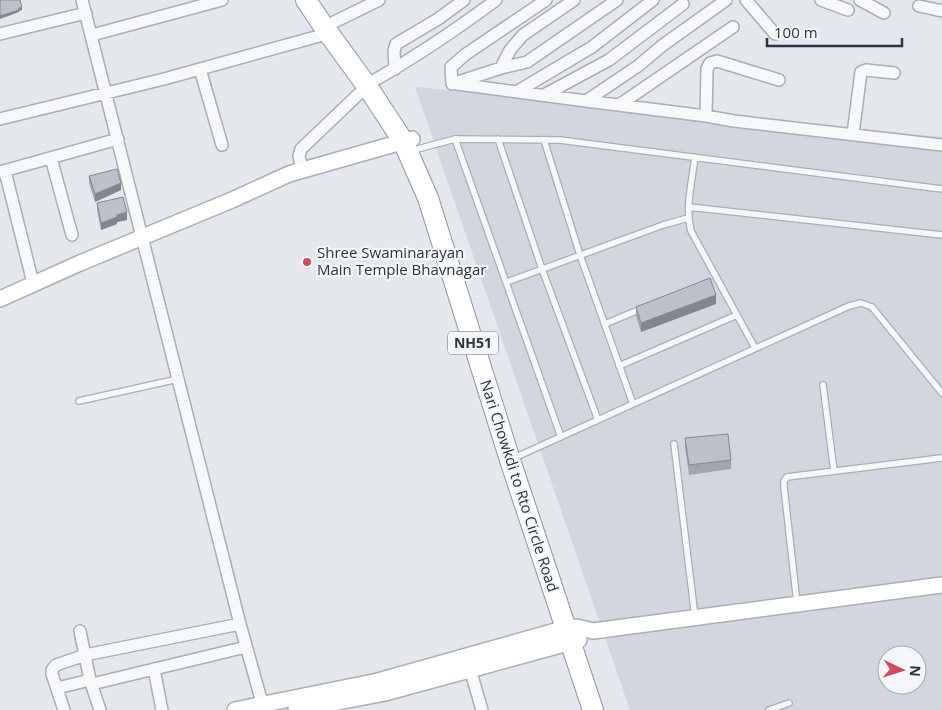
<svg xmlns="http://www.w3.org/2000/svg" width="942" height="710" viewBox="0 0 942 710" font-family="'Open Sans',sans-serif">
<rect width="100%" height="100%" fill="#e4e7ec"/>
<path fill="#d2d6de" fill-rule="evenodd" d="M415,87L942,137V710H630ZM887,655H917V685H887Z"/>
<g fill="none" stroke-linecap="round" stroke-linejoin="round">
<g stroke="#a9aeb7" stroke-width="8">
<path id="lane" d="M455,139L561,437
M498,139L542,269L598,420
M544,140L580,255L633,404
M410,151L455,139L560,140L942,189
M695,157C692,181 685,208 691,231L755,348
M689,207L942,235
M507,282L663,225L688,218
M605,324L643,308
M619,366L737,315
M823,385L834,471
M79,401L178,379
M674,444L695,617
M514,458L849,306L861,303L872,307L942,393
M797,603L784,487V481L787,477L941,458
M769,710L789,703"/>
</g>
<g stroke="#a9aeb7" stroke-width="14">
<path id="street" d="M82,0L240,624L264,710
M546,0L466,54L451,67L452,84L501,68L527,62L617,0
M746,0L775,34
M821,0L848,10
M860,0L884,13
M919,6L942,11
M324,27L379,0
M0,34L86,13
M92,35L222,0
M501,68L510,50L523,35L574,0
M200,69L222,145
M395,69L394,51L396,44L438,19L464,0
M375,80C417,56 457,29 496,0
M457,84L586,101L638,66L663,45L726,0
M518,91L592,47L653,0
M544,95L609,60L683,4
M586,101L706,116L734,121L942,145
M619,105L733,27
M706,116L707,69L710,63L717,61L779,80
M0,119L164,79L330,33
M853,134L861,72L866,70L894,73
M51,158L72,235
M302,170L299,156L301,149L367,86
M5,171L33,283
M0,172L118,139
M80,631L90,680L100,710
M468,662L482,710
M154,669L162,710
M92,684L246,647
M57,688L90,680
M64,710L52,674V670L56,665L85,655L240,624"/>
</g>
<g stroke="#a9aeb7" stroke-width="18">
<path id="secondary" d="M0,299L80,263L232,200L289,174L412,139
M235,710L378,681L566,628L577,627L593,631L942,585
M296,710L385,693L579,640"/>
</g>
<g stroke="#8b94a3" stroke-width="22">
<path id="highway" d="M306,0L324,27L367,86L403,141L428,198L510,460L593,710"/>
</g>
<use href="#lane" stroke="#f7f8fa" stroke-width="5.5"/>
<use href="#street" stroke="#f7f8fa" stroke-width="11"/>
<use href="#secondary" stroke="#fff" stroke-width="15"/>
<use href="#highway" stroke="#fff" stroke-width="20"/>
</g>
<path fill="#a1a5ae" d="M89,176L121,190L95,202L89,183Z
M97,203L127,220L117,222V224L101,230L97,210Z
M716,304L641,332L636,316V307Z
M685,438L731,460V469L689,475L685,447Z"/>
<path fill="#83868d" d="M22,7V10L19,11V12L0,19V16Z
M121,183V190L95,202V194Z
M127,212V220L117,222V224L101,230V223L117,215Z
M716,295V304L641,332V323Z"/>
<path fill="#bbc0ca" stroke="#83868d" d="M0,0H20L22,7L19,8V10L0,16Z
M117,169L121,183L95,194L89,176Z
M123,197L127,212L117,215V217L101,223L97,203Z
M710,278L716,295L641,323L636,307Z
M728,434L731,460L689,465L685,438Z"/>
<circle fill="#d1495b" stroke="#f4f6f9" stroke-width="2" cx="307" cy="262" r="5"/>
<g text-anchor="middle" stroke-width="4.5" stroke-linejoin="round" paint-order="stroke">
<rect fill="#f4f6f9" stroke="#676e7b" stroke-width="1" x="448" y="331.5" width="50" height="23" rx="4"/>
<g font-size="14" font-weight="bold" fill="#2b3445">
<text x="473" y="348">NH51</text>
</g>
<g font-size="15" fill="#2b3445" stroke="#f4f6f9" text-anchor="start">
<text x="317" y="258">Shree Swaminarayan<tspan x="317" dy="17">Main Temple Bhavnagar</tspan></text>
</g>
<g font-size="15" fill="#2b3445" stroke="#f4f6f9">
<text transform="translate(519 486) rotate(72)" y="5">Nari Chowkdi to Rto Circle Road</text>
</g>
</g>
<g transform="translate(902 670) rotate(94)"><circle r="24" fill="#f4f6f9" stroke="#a4a8b1"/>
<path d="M0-4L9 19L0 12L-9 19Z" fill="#d1495b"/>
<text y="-8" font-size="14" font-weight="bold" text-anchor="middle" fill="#2b3445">N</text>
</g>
<path d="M767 38v8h135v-8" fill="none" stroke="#2b3445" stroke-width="2.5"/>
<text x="774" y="38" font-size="15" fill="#2b3445" stroke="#f4f6f9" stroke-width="4" paint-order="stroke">100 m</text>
</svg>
